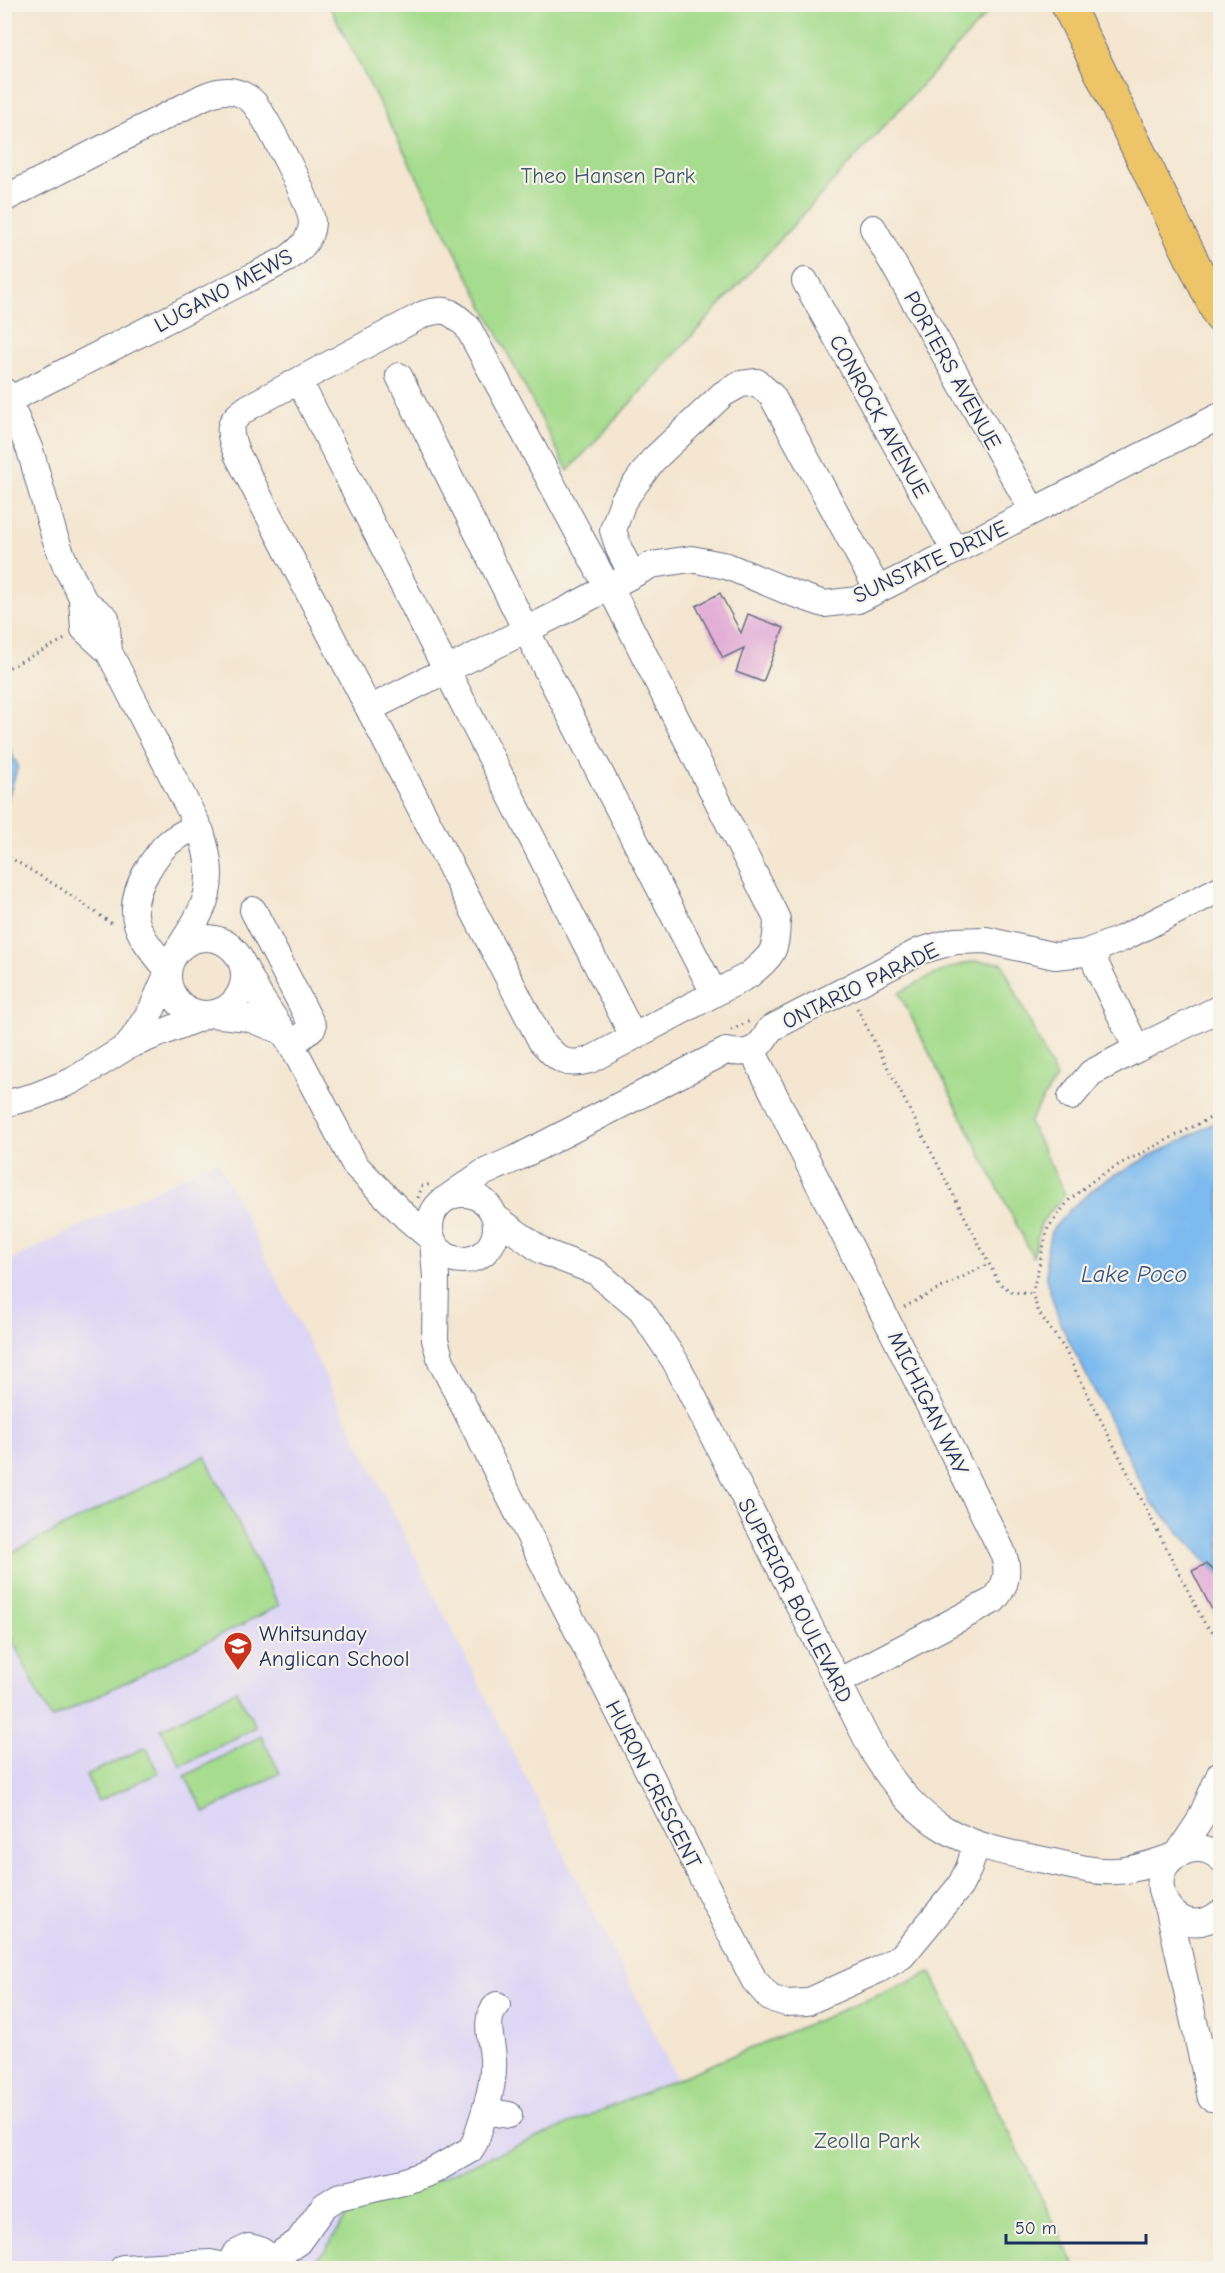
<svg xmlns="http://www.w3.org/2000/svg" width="1225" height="2273" viewBox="0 0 1225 2273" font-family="'Comic Neue',sans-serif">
<rect width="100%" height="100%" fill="#f7f3e8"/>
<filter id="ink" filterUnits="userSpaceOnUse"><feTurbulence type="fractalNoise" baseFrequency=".0167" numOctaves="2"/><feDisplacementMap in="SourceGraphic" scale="12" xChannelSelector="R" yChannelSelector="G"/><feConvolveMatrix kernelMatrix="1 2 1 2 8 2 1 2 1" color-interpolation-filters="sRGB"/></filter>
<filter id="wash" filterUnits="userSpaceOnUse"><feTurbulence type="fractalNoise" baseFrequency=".008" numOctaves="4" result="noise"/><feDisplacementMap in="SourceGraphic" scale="24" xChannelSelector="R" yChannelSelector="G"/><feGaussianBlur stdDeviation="1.35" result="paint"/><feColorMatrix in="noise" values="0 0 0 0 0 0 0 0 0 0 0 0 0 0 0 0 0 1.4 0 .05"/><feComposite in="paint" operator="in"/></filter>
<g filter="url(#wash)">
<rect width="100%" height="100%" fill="#f4e6d0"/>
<path fill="#ddd5f6" d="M217,1160L677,2079L346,2217L325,2251L303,2268H5V1263Z"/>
<path fill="#a5dc8d" stroke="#608676" stroke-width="1.5" d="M329,5H995L568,471Z
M976,961L1002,963L1056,1078L1029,1122L1065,1194L1041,1223L1033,1257L899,993C924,979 948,966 976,961Z
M205,1456L279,1606L51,1719L5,1625V1556Z
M236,1690L256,1727L181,1766L161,1729Z
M261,1736L280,1773L205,1813L185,1776Z
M146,1747L159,1773L98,1801L86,1775Z
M931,1973L1076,2268H304L325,2251L346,2217Z"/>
<path fill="#7bbaef" stroke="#4b74a6" stroke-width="1.5" d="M5,740L18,766L5,807Z
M1220,1120V1576L1151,1502L1060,1323L1047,1282L1046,1255L1051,1231L1070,1209L1105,1180Z"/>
<g id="blocks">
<path fill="#e3afd8" d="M720,593L741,633L748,614L784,628L763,682L736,672L744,648L723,658L696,606Z
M1206,1564L1221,1577V1627L1192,1571Z"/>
</g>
</g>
<g filter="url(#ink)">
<use href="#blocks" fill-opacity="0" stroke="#676f86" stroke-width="1.5"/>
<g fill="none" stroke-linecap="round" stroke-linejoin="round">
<g stroke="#676f86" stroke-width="28">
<path id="minor" d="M4,199L203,97C216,91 230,88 243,95C249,98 254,102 257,107C269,124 312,205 312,223C311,240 300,250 287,259L9,400
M873,228L1033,511
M805,281L955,551
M399,376L526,630L714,993
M299,381L633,1036
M4,391L30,450L54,535L66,566L84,601L106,618L109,652L201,832C218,887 207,905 177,951
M632,575L619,549L613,530L623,501L653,460L723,394L741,384L757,382L772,396L878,590
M608,588L467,326C450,311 447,307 424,314L249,407C227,422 227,429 237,454L541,1041C559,1060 563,1067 590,1060L749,975C774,954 776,952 777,919L610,587
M82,599L84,629L109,652
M369,709L562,612L651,565L691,559L727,566L792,593L824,604L858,600L1220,416
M253,910L313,1027L292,1045
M168 976a38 38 0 1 1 76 0a38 38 0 1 1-76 0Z
M1092,950L1097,967L1137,1049L1220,1008
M241,961L260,997L292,1045L355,1165L406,1217L432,1239
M168,970C138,934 122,915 147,871C163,844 170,839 198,826
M211,1014L248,1018L282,1031
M128,1046L152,1009L168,972
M752,1050L1001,1549C1010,1568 1008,1584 994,1600L838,1682
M1071,1097L1091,1073L1137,1049
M4,1104L35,1096L72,1081L128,1046L209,1014
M430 1227a33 33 0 1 1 66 0a33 33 0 1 1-66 0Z
M450,1196L483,1173L519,1157L726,1051C750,1056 759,1050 770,1029L920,951L955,941L986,940L1055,956L1084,953L1121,939L1220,889
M495,1217L542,1251L596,1272L641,1310L675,1361L875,1755C922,1829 960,1845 1044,1860C1066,1864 1093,1873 1116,1871C1136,1870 1156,1862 1174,1856
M433,1241L436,1277L435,1340L441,1361L754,1980L770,1998L786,2003L807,2002L878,1970L902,1956L960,1886L969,1868L976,1845
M1177,1855L1199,1822L1220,1774
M1220,1858C1211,1850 1198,1847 1186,1851C1133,1867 1172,1950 1220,1913
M1169,1910L1211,2098
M497,2005C482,2020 493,2042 493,2060C494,2077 490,2095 485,2111L509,2115
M271,2260L298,2242L324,2206L338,2197L403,2182L431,2172L470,2150L475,2142L485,2111
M123,2268L210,2263L229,2267
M229,2268L235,2254L249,2247C263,2249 270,2255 273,2268"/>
</g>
<g stroke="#676f86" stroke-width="34">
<path id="major" d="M1067,4L1220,317"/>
</g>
<path stroke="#676f86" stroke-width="3" stroke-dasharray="1.5 4.5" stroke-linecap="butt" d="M4,670L67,638
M4,854L60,888L114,925
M857,1008L999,1283L1012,1292L1032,1294
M731,1030L750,1021
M1220,1113L1120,1164L1095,1179L1070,1199L1048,1228L1032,1294L1039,1313L1064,1348L1205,1624L1220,1639
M418,1198L422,1186L432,1184
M904,1307L988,1264"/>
<use href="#minor" stroke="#fff" stroke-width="26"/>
<use href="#major" stroke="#eec469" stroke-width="32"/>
</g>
</g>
<defs>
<g id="school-pin" transform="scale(1.5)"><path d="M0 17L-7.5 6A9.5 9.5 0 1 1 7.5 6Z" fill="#c8321e" stroke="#f7f3e8"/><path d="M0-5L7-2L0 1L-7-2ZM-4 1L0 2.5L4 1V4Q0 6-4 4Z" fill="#fff"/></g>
</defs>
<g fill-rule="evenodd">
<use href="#school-pin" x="238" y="1646"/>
</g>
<g text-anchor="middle" stroke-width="4.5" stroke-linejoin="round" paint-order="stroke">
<g font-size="22" fill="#3e5a6a" stroke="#f7f3e8">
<text x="608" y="183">Theo Hansen Park</text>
<text x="867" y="2148">Zeolla Park</text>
</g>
<g font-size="22" fill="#1b2f5e" stroke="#f7f3e8">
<text transform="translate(223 290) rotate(-28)" y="8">LUGANO MEWS</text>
<text transform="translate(953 370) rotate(61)" y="8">PORTERS AVENUE</text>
<text transform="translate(880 416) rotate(61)" y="8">CONROCK AVENUE</text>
<text transform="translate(930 561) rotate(-25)" y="8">SUNSTATE DRIVE</text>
<text transform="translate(860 985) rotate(-26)" y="8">ONTARIO PARADE</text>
<text transform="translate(929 1403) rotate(64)" y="8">MICHIGAN WAY</text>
<text transform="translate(796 1600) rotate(63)" y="8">SUPERIOR BOULEVARD</text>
<text transform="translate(654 1784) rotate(63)" y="8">HURON CRESCENT</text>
</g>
<g font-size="22" fill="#1b2f5e" stroke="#f7f3e8" text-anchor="start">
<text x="259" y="1641">Whitsunday<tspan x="259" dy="25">Anglican School</tspan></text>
</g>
<g font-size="24" font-style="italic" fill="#335282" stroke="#f7f3e8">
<text x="1134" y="1282">Lake Poco</text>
</g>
</g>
<rect width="1225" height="2273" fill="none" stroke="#f7f3e8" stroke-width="24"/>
<path d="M1006 2234v9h140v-9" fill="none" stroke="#1b2f5e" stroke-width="3"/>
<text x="1015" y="2234" font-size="18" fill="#1b2f5e" stroke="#f7f3e8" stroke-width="4.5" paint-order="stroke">50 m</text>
</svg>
